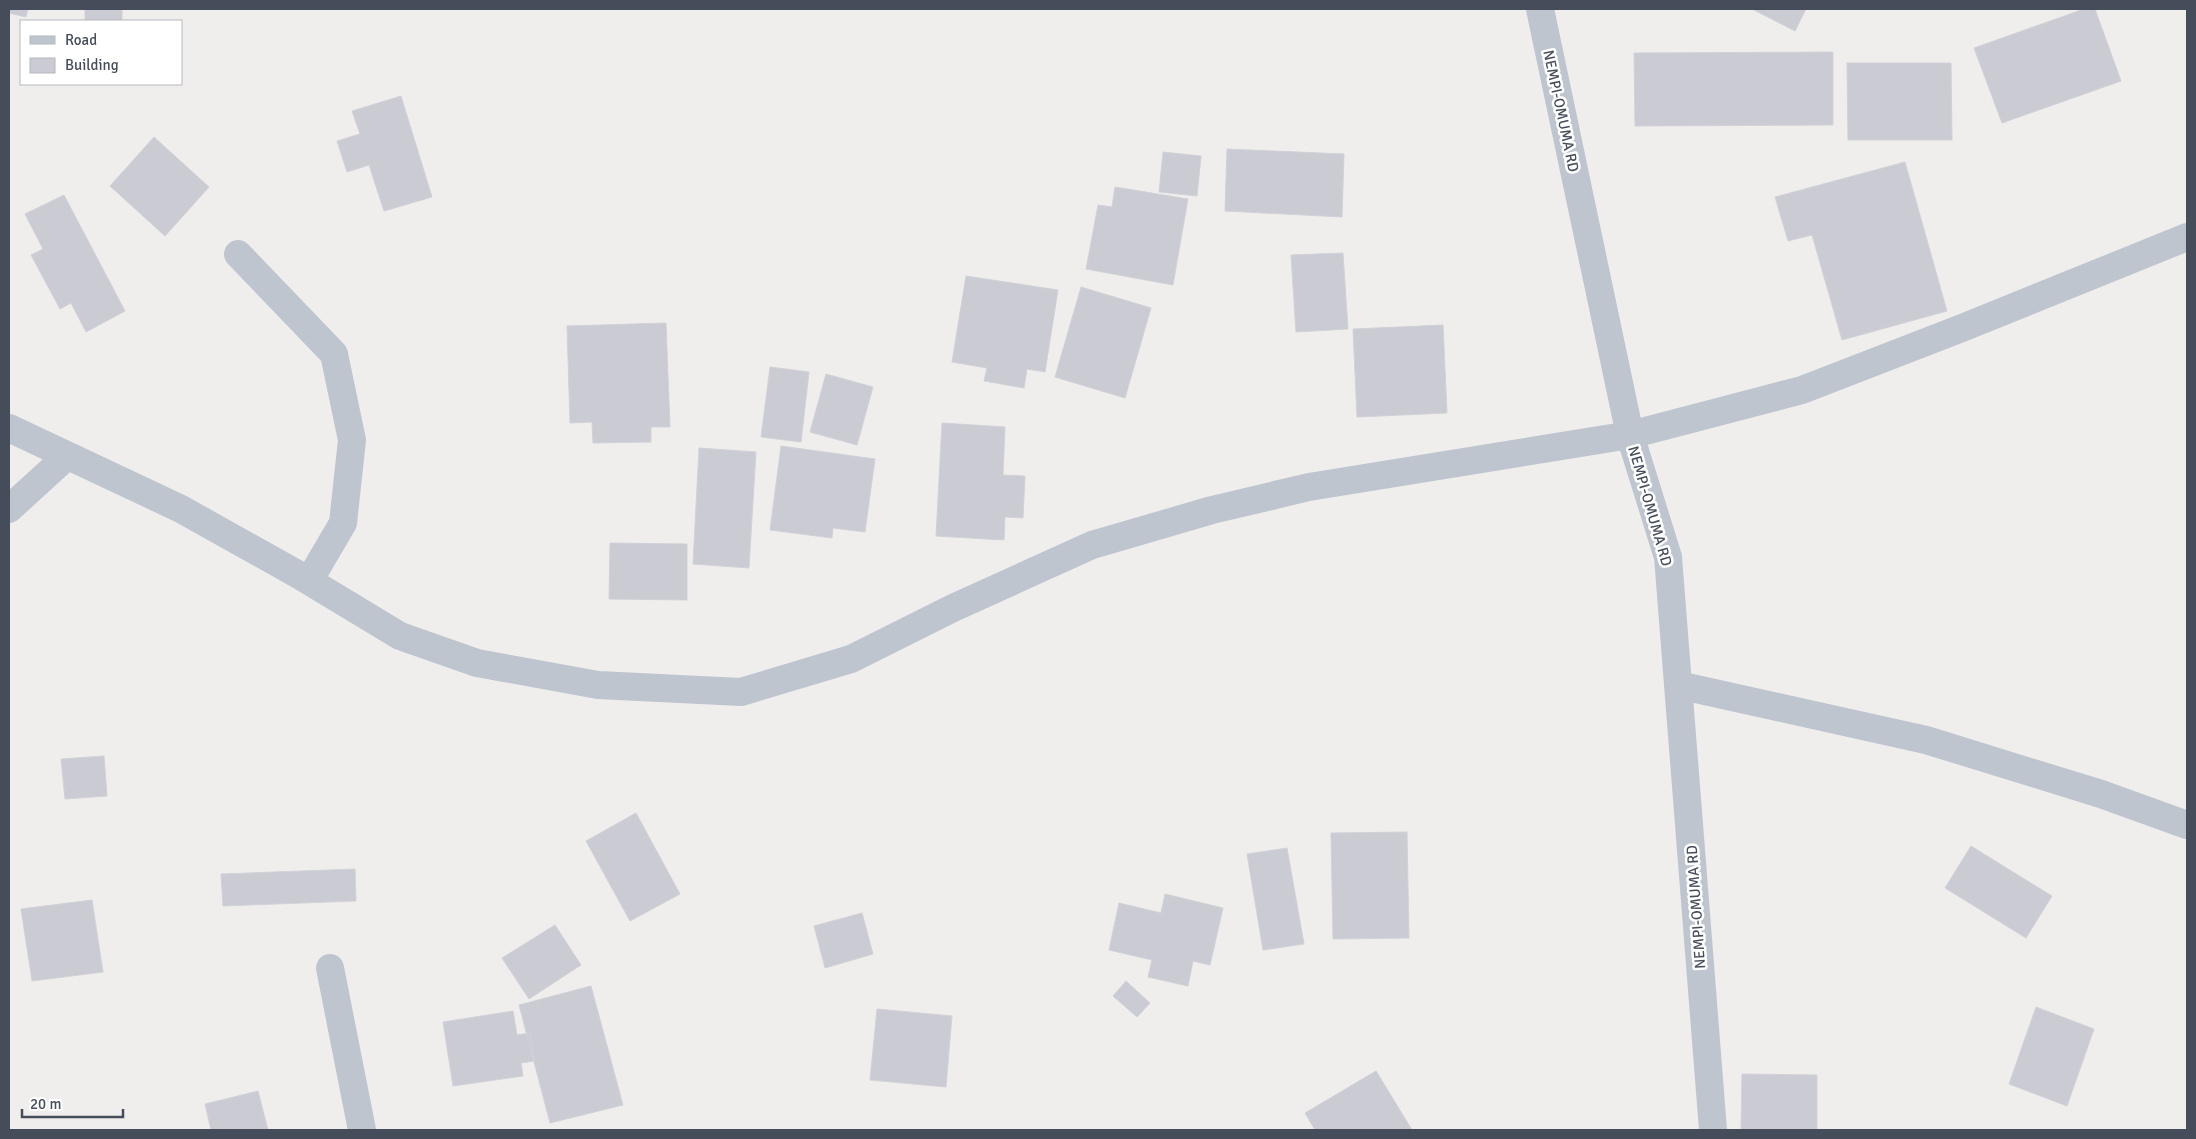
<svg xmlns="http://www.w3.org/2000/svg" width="2196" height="1139" viewBox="0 0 2196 1139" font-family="Signika,sans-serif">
<rect width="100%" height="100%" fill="#f0eded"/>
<path fill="#cacbd3" stroke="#d1d2d8" d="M9,9H28L26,17L9,13Z
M85,9H122V21H85Z
M1752,9H1806L1795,31Z
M2084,9H2095L2121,81L2002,123L1974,48Z
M1833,52V125L1635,126L1634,53Z
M1847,63H1951L1952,140H1848Z
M401,96L432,197L384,211L369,165L347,172L337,141L360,134L352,111Z
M154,137L209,187L165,236L110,186Z
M1227,149L1344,154L1342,217L1225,211Z
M1163,152L1201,156L1197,196L1159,192Z
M1905,162L1947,311L1842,340L1812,235L1788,241L1775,197Z
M1115,187L1188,199L1173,285L1086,269L1098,205L1112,207Z
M64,195L125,311L86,332L71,303L60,309L31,255L43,249L25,214Z
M1343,253L1348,329L1296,332L1291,255Z
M966,276L1058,290L1045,372L1027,369L1024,388L984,381L987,368L952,362Z
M1081,287L1151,308L1125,398L1055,377Z
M666,323L670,427H651V442L593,443L592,422L570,423L567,326Z
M1443,325L1447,413L1357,417L1353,329Z
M770,367L809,372L801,442L761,437Z
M826,374L873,387L857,445L810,432Z
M942,423L1005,427L1003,475L1025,476L1023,518L1005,517L1004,540L936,536Z
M781,446L875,459L865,532L833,528L832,538L770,530Z
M699,448L756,452L749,568L693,564Z
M610,543L687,544V600L609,599Z
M104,756L107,796L65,799L61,759Z
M636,813L680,894L630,921L586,841Z
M1407,832L1409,938L1333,939L1331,833Z
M1971,846L2052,896L2026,938L1945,888Z
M1287,848L1304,944L1263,950L1247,854Z
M355,869L356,901L223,906L221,874Z
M1165,894L1223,908L1210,965L1193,961L1188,986L1148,977L1152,960L1109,950L1119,903L1161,913Z
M92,900L103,972L32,981L21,909Z
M862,913L873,954L825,968L814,926Z
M555,925L581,965L529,999L502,958Z
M1126,981L1150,1003L1137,1017L1113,996Z
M591,986L623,1105L550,1123L519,1005Z
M2036,1007L2094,1029L2067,1106L2009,1084Z
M877,1009L952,1016L946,1087L870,1080Z
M513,1011L517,1035L530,1033L534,1061L521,1063L523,1076L453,1086L443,1022Z
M1376,1071L1412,1130H1315L1305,1113Z
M1742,1074L1817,1075V1130H1741Z
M258,1091L268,1130H211L205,1104Z"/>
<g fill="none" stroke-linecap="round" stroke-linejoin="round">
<path stroke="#bec5cf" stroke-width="28" d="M1540,9L1630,435L1668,557L1713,1130
M238,254L334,354L352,440L343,523L309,581
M9,428L181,509L299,575L400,636L477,663L598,685L741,692L851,659L953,608L1092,545L1212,510L1309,487L1630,435L1802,390L1962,328L2187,237
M9,509L67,456
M1678,685L1926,740L2101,794L2187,825
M330,968L362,1130"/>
</g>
<g text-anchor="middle" stroke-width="5" stroke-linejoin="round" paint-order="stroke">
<g font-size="15" fill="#464d5a" stroke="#fff">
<text transform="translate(1561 111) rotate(78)" y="5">NEMPI-OMUMA RD</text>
<text transform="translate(1650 506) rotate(74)" y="5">NEMPI-OMUMA RD</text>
<text transform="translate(1696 907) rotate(-94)" y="5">NEMPI-OMUMA RD</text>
</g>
</g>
<rect width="2196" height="1139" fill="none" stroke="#464d5a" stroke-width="20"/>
<rect x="20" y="20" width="162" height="65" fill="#ffffff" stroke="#b5b8bd"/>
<rect x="30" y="36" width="25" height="8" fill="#bec5cf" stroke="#b5b8bd"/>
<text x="65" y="45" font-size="15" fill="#464d5a">Road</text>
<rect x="30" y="58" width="25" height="15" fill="#cacbd3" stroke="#b5b8bd"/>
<text x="65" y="70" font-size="15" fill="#464d5a">Building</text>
<path d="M22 1109v8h101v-8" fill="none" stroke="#464d5a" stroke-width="2.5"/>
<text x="30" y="1109" font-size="15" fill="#464d5a" stroke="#ffffff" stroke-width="4" paint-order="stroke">20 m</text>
</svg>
